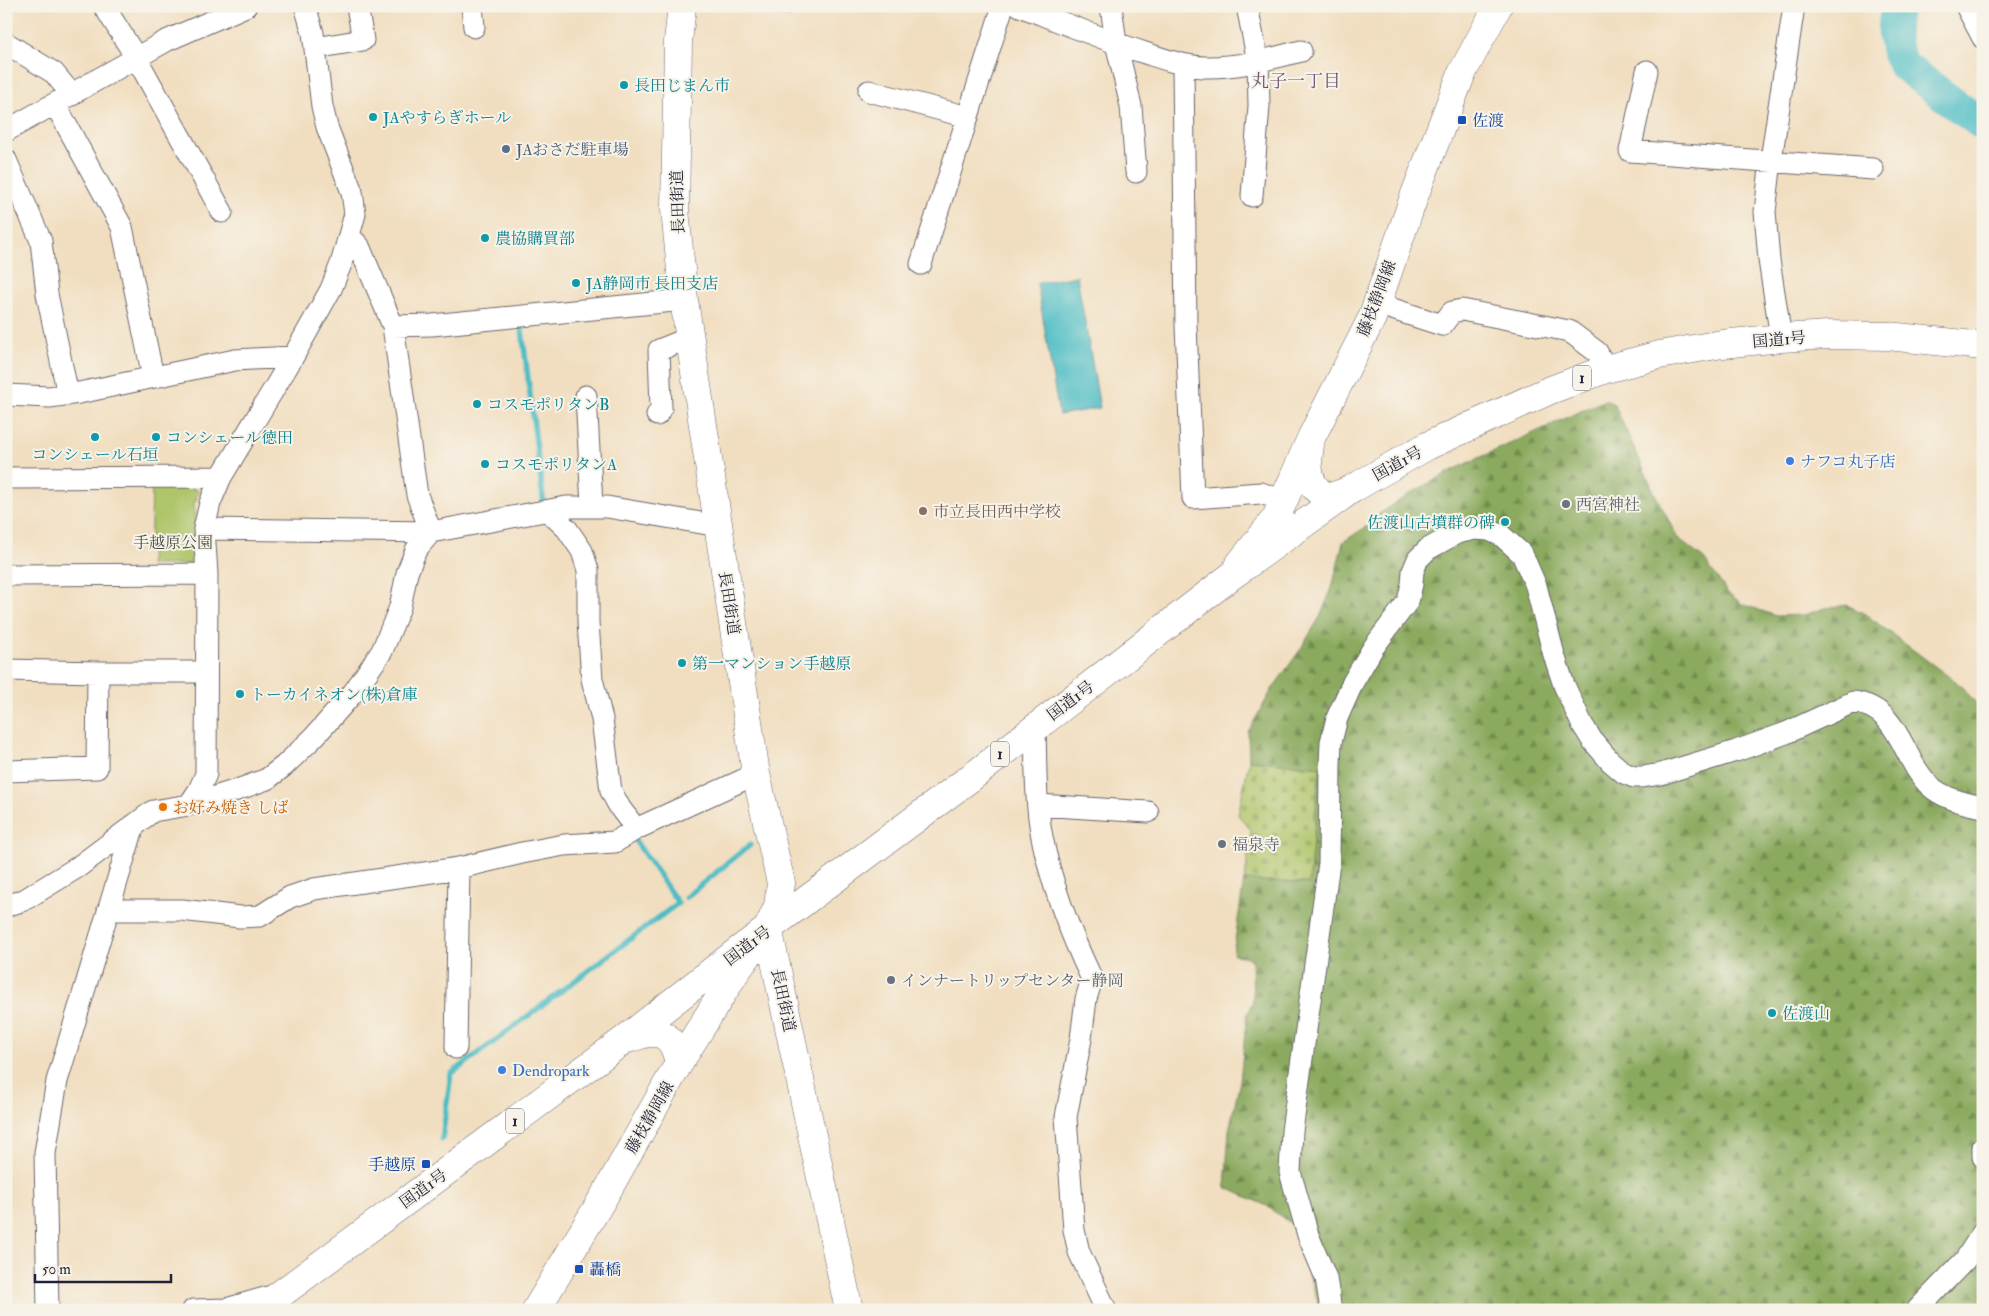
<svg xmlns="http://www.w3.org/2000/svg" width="1989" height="1316" viewBox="0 0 1989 1316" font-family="'IM FELL Double Pica','Noto Serif JP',serif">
<defs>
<pattern id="forest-firs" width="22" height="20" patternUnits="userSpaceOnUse" patternTransform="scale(1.25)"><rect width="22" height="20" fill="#8baa5e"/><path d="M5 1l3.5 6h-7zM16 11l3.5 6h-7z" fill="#718a4f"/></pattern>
<pattern id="cemetery-stones" width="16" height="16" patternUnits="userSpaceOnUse" patternTransform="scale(1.25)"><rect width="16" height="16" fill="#afc56a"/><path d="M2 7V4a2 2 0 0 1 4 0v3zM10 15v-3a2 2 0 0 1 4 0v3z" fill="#96a95d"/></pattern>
</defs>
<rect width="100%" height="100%" fill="#f7f3e8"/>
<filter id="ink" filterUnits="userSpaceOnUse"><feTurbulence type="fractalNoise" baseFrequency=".02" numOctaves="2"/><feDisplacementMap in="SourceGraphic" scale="10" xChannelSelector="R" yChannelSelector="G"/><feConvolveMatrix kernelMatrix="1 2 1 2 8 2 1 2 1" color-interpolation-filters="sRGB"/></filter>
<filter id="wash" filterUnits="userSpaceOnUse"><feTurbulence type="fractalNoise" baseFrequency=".0096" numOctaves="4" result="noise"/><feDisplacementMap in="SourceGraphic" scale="20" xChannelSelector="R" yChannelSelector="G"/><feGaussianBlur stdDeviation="1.12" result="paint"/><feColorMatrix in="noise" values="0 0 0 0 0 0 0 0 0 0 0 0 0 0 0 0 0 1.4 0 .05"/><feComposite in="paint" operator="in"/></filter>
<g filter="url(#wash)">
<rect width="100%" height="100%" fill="#f1dec0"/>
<path fill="#afc56a" stroke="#687452" d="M706,6H793L791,17Z
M152,485H189L199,492L194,504L196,564L150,565Z"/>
<path fill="url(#forest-firs)" stroke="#56664c" d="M1605,400L1614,404L1655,494L1678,539L1704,559L1727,592L1742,604L1776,616L1804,615L1826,608L1847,605L1865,614L1960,685L1983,711V1310H1318V1302L1291,1224L1267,1206L1225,1187L1229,1130L1240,1081L1247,1014L1253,1001L1252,959L1233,954L1244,880L1309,883L1320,767L1249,760L1248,732L1273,688L1300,650L1320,617L1332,588L1343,542L1375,521L1379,514L1413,492L1453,470Z"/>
<path fill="url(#cemetery-stones)" stroke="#687452" d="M1249,760L1320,767L1309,883L1245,880L1251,830L1238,815Z"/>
<path fill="#4ebdc5" stroke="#387080" d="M1077,276L1100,408L1059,415L1037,283Z"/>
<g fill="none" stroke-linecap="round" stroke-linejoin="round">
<path stroke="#4ebdc5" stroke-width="5.5" d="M521,322L544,506
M686,897L750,845
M442,1139L451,1074L678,903L632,836"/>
<path stroke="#4ebdc5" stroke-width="32" d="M1897,6C1892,29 1892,46 1904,66L1983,125"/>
</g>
</g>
<g filter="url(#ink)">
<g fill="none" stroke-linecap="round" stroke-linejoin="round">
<g stroke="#6a646a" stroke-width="23">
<path id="street" d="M104,6L137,59L222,212
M472,6L474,27
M1020,6C1061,22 1102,39 1145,53C1164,59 1183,66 1204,67C1237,68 1269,59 1301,51
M1111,6L1116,43L1131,106L1136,172
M1247,6L1258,62L1259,106L1252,196
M1966,6L1983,38
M6,43L54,73L72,95
M315,48L363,40L357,6
M1183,65L1186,325L1193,498L1261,493L1284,501
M1647,71L1630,151L1873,169
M869,91L968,117
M55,104L122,227L153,377
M6,131L166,41L246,6
M6,160L41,241L47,294L68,395
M921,264L1003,6
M1377,304L1442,325L1452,312L1462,310L1569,331L1597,352L1606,369
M393,326L432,325L684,300
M1781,338L1769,260L1765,212L1771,160L1794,6
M6,395L49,397L79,393L235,360L293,357
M586,396L592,505
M657,415L661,408L659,350L689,338
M6,478L221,477
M548,511L567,529L582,551L588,570V622L592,679L602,719L611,791L620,808L636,829
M204,529L431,532L566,507H607L719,526
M6,575L207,574
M6,670L98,672H205
M1035,726C1036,763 1035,801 1042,837C1051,883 1072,937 1092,979L1086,999L1081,1039L1066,1117L1074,1230L1079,1252L1106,1310
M6,771L97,768L98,672
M189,805L199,790L206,774L207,574L204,529L210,503L221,477L293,357L331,289L341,264L355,214L352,192L327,127L322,106L313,33L305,6
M1039,805L1148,812
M6,906L24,900L78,867L153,811L189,805L237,790L267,779L284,766L314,737L353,693L382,651L400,607L407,573L416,550L431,532L417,495L393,326L359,246L349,236
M108,910H182L240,917L260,916L290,897L314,889L459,868L522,853L564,845L615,842L636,829L756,774
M456,1048L459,868
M1983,1147V1157
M48,1310L45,1153L57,1081L134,825
M193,1310L226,1309L275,1295
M1331,1310L1326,1278L1308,1235L1290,1172L1292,1131L1329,863L1330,764L1331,742L1337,718L1353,682L1373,648L1408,601L1412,584L1413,571L1418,559L1428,549L1457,533L1475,529L1489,530L1502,536L1522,554L1536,586L1554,655L1564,685L1582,724L1592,740L1610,761L1624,773L1634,777H1642L1661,774L1736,751L1786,733L1853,702C1901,708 1901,759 1930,786C1943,798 1966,804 1983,807
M1917,1310L1965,1260L1983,1232"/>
</g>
<g stroke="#6a646a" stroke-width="29">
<path id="secondary" d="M1310,445C1307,461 1306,487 1325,495C1333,498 1344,492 1352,489
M1238,566L1276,518L1312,436L1372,318L1415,194L1462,73L1498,6
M768,928L849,1310
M536,1310L606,1193L679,1063L735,973L768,928L778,906L781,883L756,774L684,300L675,210L678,42L682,6"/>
</g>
<g stroke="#6a646a" stroke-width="29">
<path id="highway" d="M628,1039C657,1028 672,1030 679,1063
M259,1310L624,1040L734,954L977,773L1230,577L1352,489L1427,446L1548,391L1606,369L1659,355L1722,344L1781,338L1828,335L1888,336L1983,346"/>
</g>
<use href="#street" stroke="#fff" stroke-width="21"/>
<use href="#secondary" stroke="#fff" stroke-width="28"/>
<use href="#highway" stroke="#fff" stroke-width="28"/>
</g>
</g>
<g fill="#0f9aa8" stroke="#f7f3e8" stroke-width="2">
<circle cx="624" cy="85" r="5"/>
<circle cx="373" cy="117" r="5"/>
<circle cx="485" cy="238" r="5"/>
<circle cx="576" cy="283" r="5"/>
<circle cx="477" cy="404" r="5"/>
<circle cx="95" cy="437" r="5"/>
<circle cx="156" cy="437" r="5"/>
<circle cx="485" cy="464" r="5"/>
<circle cx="1505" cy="522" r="5"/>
<circle cx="682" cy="663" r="5"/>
<circle cx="240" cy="694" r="5"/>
<circle cx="1772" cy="1013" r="5"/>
</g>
<g fill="#1a4fb4" stroke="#f7f3e8" stroke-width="2">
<rect x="1457" y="115" width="10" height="10" rx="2.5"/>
<rect x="421" y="1159" width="10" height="10" rx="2.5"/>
<rect x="574" y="1264" width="10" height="10" rx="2.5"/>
</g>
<circle fill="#5c6f8a" stroke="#f7f3e8" stroke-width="2" cx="506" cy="149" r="5"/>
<g fill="#3f7fe0" stroke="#f7f3e8" stroke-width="2">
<circle cx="1790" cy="461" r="5"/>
<circle cx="502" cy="1070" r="5"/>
</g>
<g fill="#6b7280" stroke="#f7f3e8" stroke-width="2">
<circle cx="1566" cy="504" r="5"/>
<circle cx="1222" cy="844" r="5"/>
<circle cx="891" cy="980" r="5"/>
</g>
<circle fill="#8d6e63" stroke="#f7f3e8" stroke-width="2" cx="923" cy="511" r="5"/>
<circle fill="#e8710a" stroke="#f7f3e8" stroke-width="2" cx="163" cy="807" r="5"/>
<g text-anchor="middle" stroke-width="4" stroke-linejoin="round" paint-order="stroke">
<g fill="#f7f3e8" stroke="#62616f" stroke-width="1">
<rect x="1573" y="365.5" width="18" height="25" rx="4"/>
<rect x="991" y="741.5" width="18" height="25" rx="4"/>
<rect x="506" y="1108.5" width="18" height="25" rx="4"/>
</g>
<g font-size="15" font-weight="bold" fill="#22223b">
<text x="1582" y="383">1</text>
<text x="1000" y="759">1</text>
<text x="515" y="1126">1</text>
</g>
<g font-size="16" fill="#0d838f" stroke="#f7f3e8" text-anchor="start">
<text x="634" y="91">長田じまん市</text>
<text x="383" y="123">JAやすらぎホール</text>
<text x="495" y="244">農協購買部</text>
<text x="586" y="289">JA静岡市 長田支店</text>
<text x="487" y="410">コスモポリタンB</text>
<text x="166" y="443">コンシェール徳田</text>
<text x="95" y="460" text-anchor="middle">コンシェール石垣</text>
<text x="495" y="470">コスモポリタンA</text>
<text x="1495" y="528" text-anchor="end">佐渡山古墳群の碑</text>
<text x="692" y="669">第一マンション手越原</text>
<text x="250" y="700">トーカイネオン(株)倉庫</text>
<text x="1782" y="1019">佐渡山</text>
</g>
<g font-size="16" fill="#164399" stroke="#f7f3e8" text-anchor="start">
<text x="1472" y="126">佐渡</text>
<text x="416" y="1170" text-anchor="end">手越原</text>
<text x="589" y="1275">轟橋</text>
</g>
<g font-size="16" fill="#4e5e75" stroke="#f7f3e8" text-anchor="start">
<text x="516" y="155">JAおさだ駐車場</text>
</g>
<g font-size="16" fill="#22223b" stroke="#f7f3e8">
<text transform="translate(677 202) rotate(-92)" y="6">長田街道</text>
<text transform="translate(1376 298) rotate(-69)" y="6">藤枝静岡線</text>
<text transform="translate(1779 339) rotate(-5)" y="6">国道1号</text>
<text transform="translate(1397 463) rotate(-29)" y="6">国道1号</text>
<text transform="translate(730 603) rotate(81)" y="6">長田街道</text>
<text transform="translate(1070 700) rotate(-37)" y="6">国道1号</text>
<text transform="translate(747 945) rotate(-37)" y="6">国道1号</text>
<text transform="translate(784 1000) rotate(78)" y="6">長田街道</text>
<text transform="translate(649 1117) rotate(-60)" y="6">藤枝静岡線</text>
<text transform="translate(423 1188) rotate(-36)" y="6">国道1号</text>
</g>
<g font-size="16" fill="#366cbe" stroke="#f7f3e8" text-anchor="start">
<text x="1800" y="467">ナフコ丸子店</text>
<text x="512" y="1076">Dendropark</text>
</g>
<g font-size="16" fill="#5b616d" stroke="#f7f3e8" text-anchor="start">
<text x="1576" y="510">西宮神社</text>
<text x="1232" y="850">福泉寺</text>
<text x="901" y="986">インナートリップセンター静岡</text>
</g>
<g font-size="16" fill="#785e54" stroke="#f7f3e8" text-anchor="start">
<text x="933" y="517">市立長田西中学校</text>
</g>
<g font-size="16" fill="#4c5349" stroke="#f7f3e8">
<text x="173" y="548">手越原公園</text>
</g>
<g font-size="16" fill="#c56008" stroke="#f7f3e8" text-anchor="start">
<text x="173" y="813">お好み焼き しば</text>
</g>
<g font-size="18" fill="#6a5171" stroke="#f7f3e8">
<text x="1296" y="87">丸子一丁目</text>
</g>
</g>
<rect width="1989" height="1316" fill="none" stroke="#f7f3e8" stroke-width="25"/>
<path d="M35 1274v8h136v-8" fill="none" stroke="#22223b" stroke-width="2.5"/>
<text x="42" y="1274" font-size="15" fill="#22223b" stroke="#f7f3e8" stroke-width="4" paint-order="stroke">50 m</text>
</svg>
